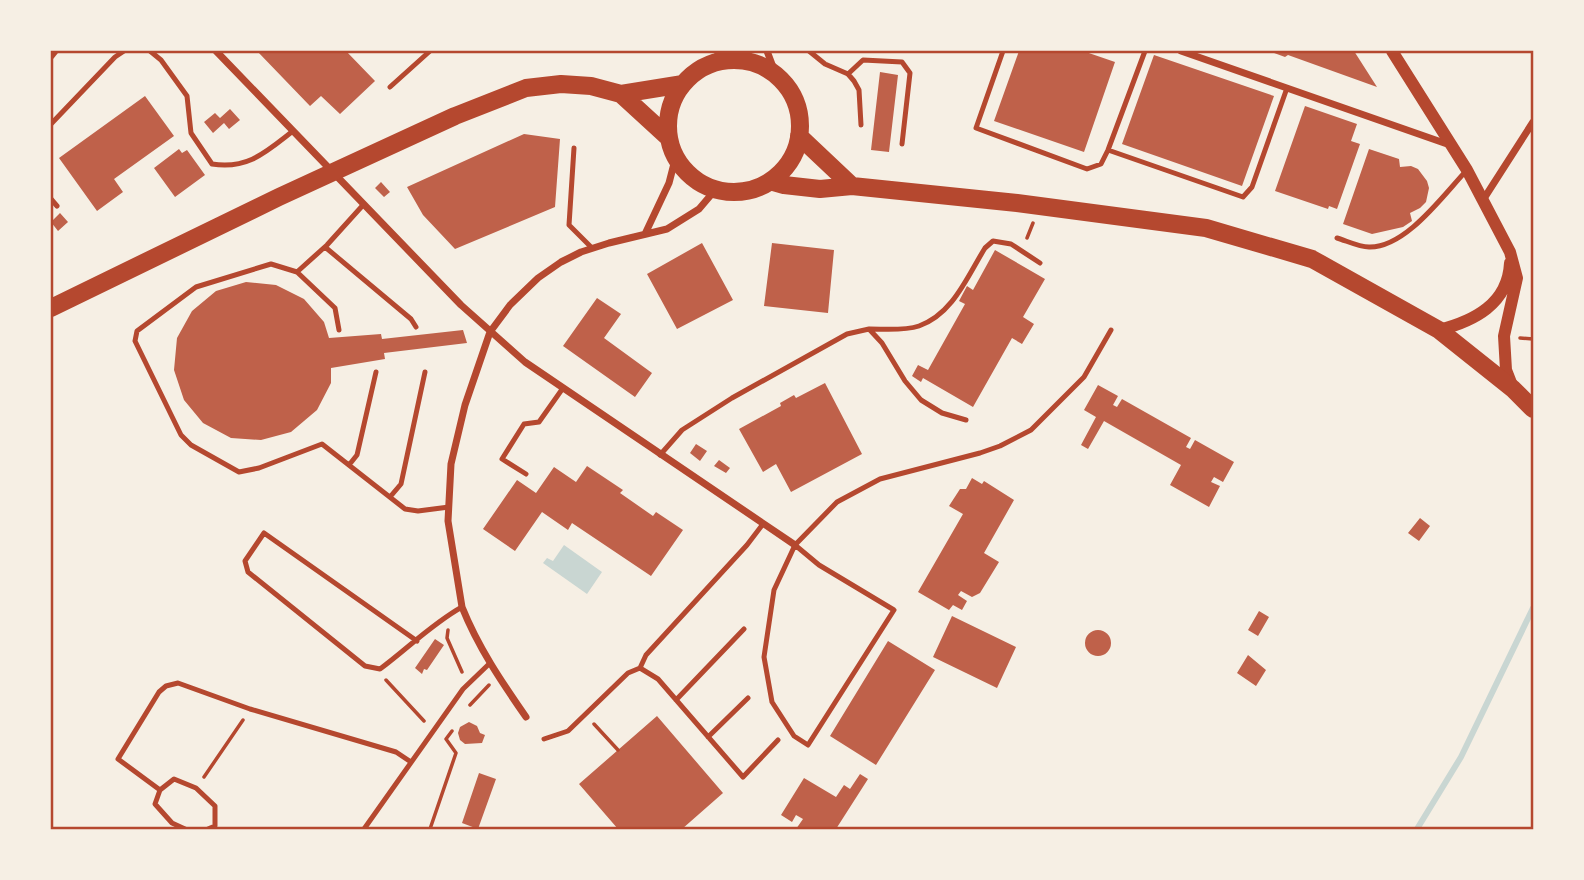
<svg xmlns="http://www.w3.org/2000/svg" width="1584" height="880" viewBox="0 0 1584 880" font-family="Raleway,sans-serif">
<rect width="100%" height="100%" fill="#f6efe4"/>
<path fill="#c9d6d2" d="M564,545L602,572L587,594L543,563L547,558L553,561Z"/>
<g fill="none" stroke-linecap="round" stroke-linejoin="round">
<path stroke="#c9d6d2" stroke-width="6" d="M1417,829L1461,757L1533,608"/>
</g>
<path fill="#bf614a" d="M257,51H346L375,81L340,114L321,96L310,106Z
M1019,51H1083L1115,62L1084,152L994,121Z
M1269,51H1354L1377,87L1288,55L1285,57Z
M1154,55L1274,96L1242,186L1122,144Z
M880,72L898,75L889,152L871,150Z
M145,96L174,136L114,179L123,192L97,211L59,158Z
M1305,106L1357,124L1351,141L1360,144L1337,209L1329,206L1328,209L1275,191Z
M230,109L240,120L229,129L224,123L213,133L204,122L215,113L220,118Z
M524,134L560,139L555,207L455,249L423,215L407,187Z
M179,149L182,153L187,150L205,175L175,197L154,168Z
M1369,149L1399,159L1400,167L1411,166L1418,169L1427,181L1429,188L1426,202L1420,208L1410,213L1412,221L1403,227L1372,234L1343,224Z
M381,182L390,192L384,197L375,188Z
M60,213L68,222L58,231L51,222Z
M702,243L733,300L677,329L647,274Z
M772,243L834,250L828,313L764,306Z
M995,250L1045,279L1023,317L1034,324L1022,344L1012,338L973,407L923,378L921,382L912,376L918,365L928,370L965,304L959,301L967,286L973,290Z
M246,282L276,285L304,299L324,322L329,338L381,334L382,339L463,330L467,343L384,353L385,359L331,368V383L317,410L291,432L261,440L231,438L203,423L184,400L174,370L177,338L192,311L216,291Z
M597,298L621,314L604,338L652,373L635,397L563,346Z
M825,383L862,454L791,492L776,464L763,472L739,429L781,406L780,403L794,395L796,398Z
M1098,385L1118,396L1113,405L1117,407L1122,399L1191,438L1186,447L1190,449L1195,440L1234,462L1223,482L1214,477L1211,482L1220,486L1209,507L1170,485L1181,465L1104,421L1088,449L1081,445L1096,417L1084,410Z
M696,444L707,451L700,461L690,453Z
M719,460L730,468L726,473L714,466Z
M587,466L623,490L620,493L653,516L656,512L683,530L651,576L572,523L568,530L542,512L515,551L483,529L517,480L536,493L554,467L576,482Z
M972,478L982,484L984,481L1014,500L984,553L999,562L980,593L972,597L961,591L958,595L967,601L962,610L953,605L949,610L918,592L963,514L949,506L960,489H966Z
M1420,518L1430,526L1419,541L1408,533Z
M1259,611L1269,617L1258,636L1248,630Z
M952,616L1016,647L997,688L933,657Z
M1085 643a13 13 0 1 1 26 0a13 13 0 1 1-26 0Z
M435,639L444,645L427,670L424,669L422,674L415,668Z
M888,641L935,670L876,765L830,736Z
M1248,655L1266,670L1256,686L1237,673Z
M657,716L723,793L682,829H618L579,784Z
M469,722L477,726L480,733L485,735L482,743L465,744L460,740L458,733L460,727Z
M479,773L496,779L478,829L462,823Z
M860,774L868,779L836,829H796L803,819L796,815L792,822L781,815L804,778L836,797L844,785L850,789Z"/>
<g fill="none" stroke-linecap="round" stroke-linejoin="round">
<path stroke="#b5482f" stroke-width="3.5" d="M1027,238L1033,223
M1520,338L1533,339
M448,630L447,638L462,672
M386,680L424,721
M470,705L489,685
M594,724L618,750
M204,777L243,720
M430,829L456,753L446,739L452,731"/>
<path stroke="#b5482f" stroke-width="5" d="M150,51L161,60L187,96L191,133L212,164C248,170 267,151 293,131
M809,51L825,64L848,74L854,81L859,90L861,125
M1003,51L976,128L1087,169L1101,164L1108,150L1145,51
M848,74L863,60L902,62L910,73L902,144
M390,87L430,51
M51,124L115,57L124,51
M574,148L569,225L592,248
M1108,150L1243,197L1252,187L1287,88
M51,199L57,206
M1337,238C1347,241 1359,247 1369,247C1406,248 1444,194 1467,170
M325,247L411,319L416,327
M297,272L271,264L196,287L137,331L135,341L181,435L191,445L239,472L259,468L322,444L405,509L418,511L449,507
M870,329C885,329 904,331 919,326C953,314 967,277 985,248L993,241L1011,244L1040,263
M339,330L335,308L297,272L327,245L364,204
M660,455L682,430L732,398L847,334L869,329L882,343L905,381L921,400L942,413L966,420
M349,465L357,455L376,372
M526,474L502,459L524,424L539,422L563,388
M390,497L401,484L425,372
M795,545L774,590L764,657L772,702L794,736L808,745L894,610L819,565L795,545L837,502L880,479L980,453L1000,446L1031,430L1084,377L1111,330
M417,641L264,533L245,561L248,572L365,666L380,669C407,649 433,623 462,607
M640,668L658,679L743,777L778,740
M676,700L744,629
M708,737L748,698
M544,739L568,731L628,673L640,668L646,655L747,545L763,524
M160,790L118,759L159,692L166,686L178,683L250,709L396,752L411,762
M185,829L172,823L155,804L160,790L174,779L196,788L215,806V826L208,829
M364,829L463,689L489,664"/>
<path stroke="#b5482f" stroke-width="7" d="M216,51L461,305L525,362L795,545
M767,51L776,75
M1181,51L1450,145
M51,56L55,51
M712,64L720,51
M1483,200L1533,122
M645,234L669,183L676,156
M526,717C501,681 478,647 462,607L448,521L451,464L465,405L490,332L510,305L538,278L561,262L581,252L609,243L667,229L699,209L716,189"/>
<path stroke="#b5482f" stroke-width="12" d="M1392,51L1467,170L1510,252L1517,278L1504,336L1506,370L1513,388
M1439,330C1474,321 1508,304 1510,263"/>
<path stroke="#b5482f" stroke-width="18" d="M668 126a66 66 0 1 1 132 0a66 66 0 1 1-132 0Z
M621,94L683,84
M799,136L852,186
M770,181L784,185L820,189L852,186L1017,203L1206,228L1312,259L1439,330L1513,389L1533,409
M51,308L279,197L455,116L526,88L561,84L591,86L621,94L669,138"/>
</g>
<rect width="1584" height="880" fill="none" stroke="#f6efe4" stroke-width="105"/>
<rect x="52" y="52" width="1480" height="776" fill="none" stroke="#b5482f" stroke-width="2.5"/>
</svg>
